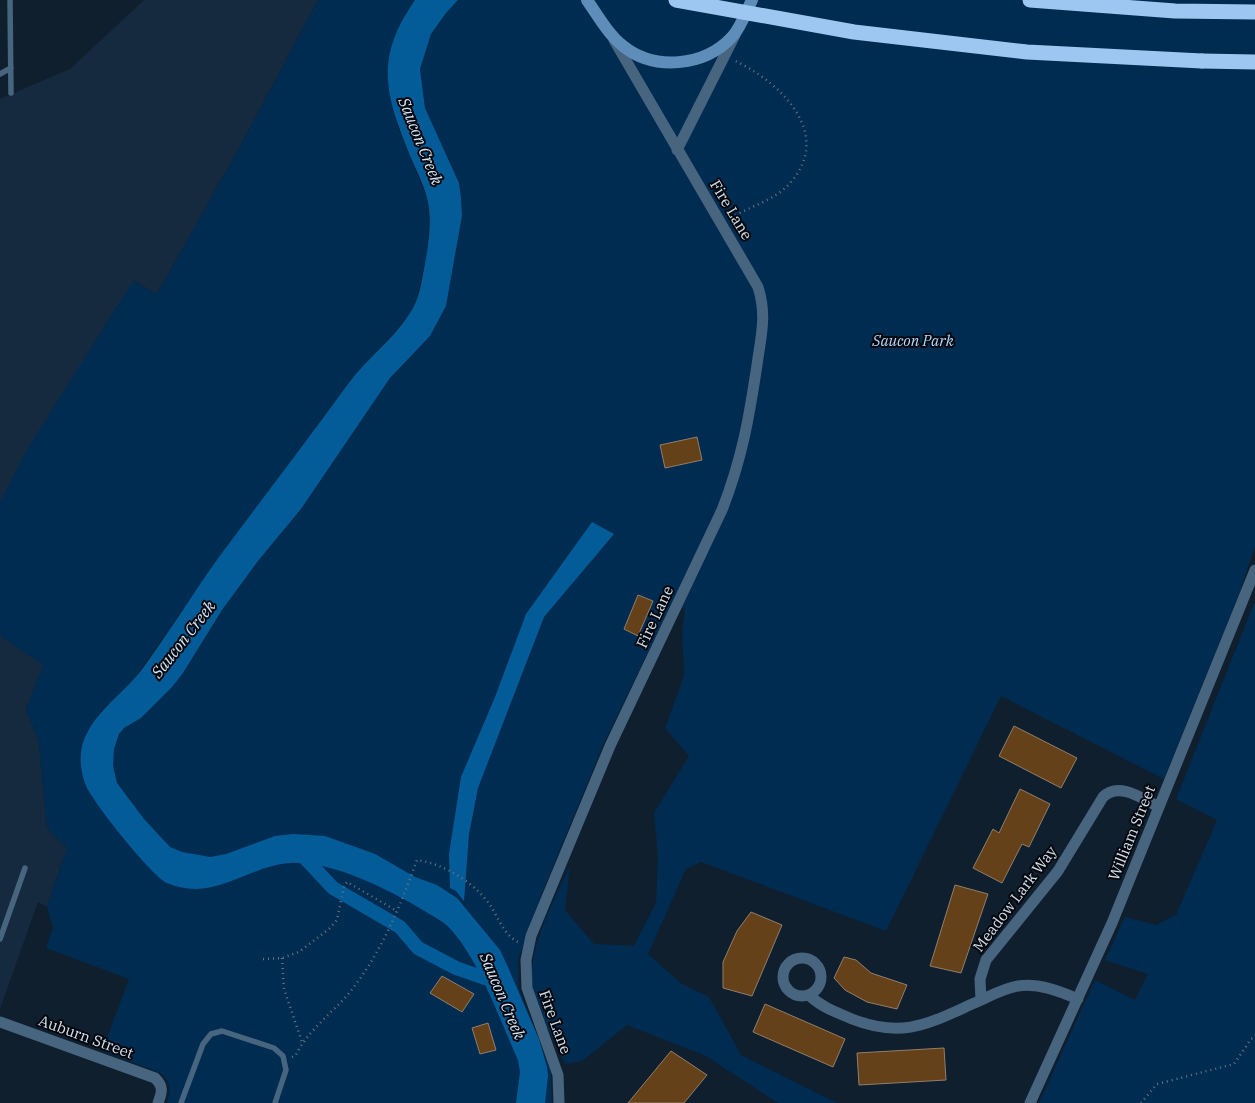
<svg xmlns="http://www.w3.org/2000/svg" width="1255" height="1103" viewBox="0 0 1255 1103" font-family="'IBM Plex Serif',serif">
<rect width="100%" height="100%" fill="#0f1f2e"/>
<path fill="#152a3e" d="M144,0H318L243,141L157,294L134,281L0,502V99L70,69Z
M0,636L44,665L26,709L39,743L47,828L67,848L47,907L38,902L0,1009Z"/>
<path fill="#002c51" d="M318,0H415L406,13L397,125L428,200L429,223L427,255L416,302L410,314L393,334L351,380L218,559L135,678L98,715L81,770L88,790L96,801L119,734L124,728L141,718L183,673L222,610L258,561L301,509L390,378L430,336L446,306L462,216L461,198L459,183L425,108L420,69L431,34L446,13L458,0H1255V546L1238,597L1164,779L1001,696L886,931L701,862L686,869L648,954L682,984L709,997L741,1055L837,1103H778L706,1056L627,1025L582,1061L565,1064C554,1040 539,1015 533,989C525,952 555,899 570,865L565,910L594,944L634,946L656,903L658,855L654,813L689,756L665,728L684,676L682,631L685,609L672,603L604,743L542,893L518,960L519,989L551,1071L552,1103H167C171,1090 171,1083 161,1073L102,1051L129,979L46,948L53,927L47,907L67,848L47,828L39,743L26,709L43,665L0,636V502L26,451L133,281L157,294L243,141Z
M1255,601V1103H1039L1095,980L1135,1000L1148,974L1105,960L1125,917L1156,925L1176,915L1217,820L1176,799Z"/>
<path fill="#035b98" d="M415,0H458L446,13L431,34L420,69L425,108L459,183L461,198L462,216L446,306L430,336L390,378L301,509L258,561L222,610L183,673L172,687L141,718L124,728L119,734L114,749L113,766L117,783L144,819L170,847L182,852L210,857L226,854L275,836L293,834L325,836L375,854L415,877L437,885L457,898L500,950L507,965L539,1039L547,1067L548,1076L545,1103H516L520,1072L518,1060C500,1021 476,950 444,923C405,898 337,860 290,863C246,866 214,903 167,883C152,877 93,802 86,786C81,773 79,760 82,746C91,713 124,694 143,668C170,631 193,593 219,557C262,499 306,442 348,384C366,359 393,340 410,313C419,300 421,284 424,269C428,248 432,223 428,202C425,187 417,172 411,158C386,96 373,60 415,0Z
M592,522L614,534L544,617L478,788L469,834L464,901L456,891L450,888L449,854L461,777L495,697L526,614Z"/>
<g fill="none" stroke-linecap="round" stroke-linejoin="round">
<path stroke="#035b98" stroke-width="14" d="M294,855L304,857L333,888L400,927L418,948L456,968L496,982"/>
</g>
<path fill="#654119" stroke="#917e6c" d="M697,437L702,460L665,468L660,445Z
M638,595L653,601L638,636L624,629Z
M1014,726L1077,758L1061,788L999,756Z
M1020,789L1050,804L1029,847L1022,844L1002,883L973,868L993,829L999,833Z
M955,885L988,894L961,973L930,966Z
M751,912L782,925L752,996L723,988V962L737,931Z
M844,957L856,960L871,973L907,985L897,1009L867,1002L845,990L834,978Z
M442,976L474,994L462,1012L430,993Z
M765,1004L845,1039L833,1067L753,1032Z
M488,1023L496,1050L480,1054L472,1028Z
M944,1048L946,1080L859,1085L857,1053Z
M671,1051L707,1075L684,1103H628Z"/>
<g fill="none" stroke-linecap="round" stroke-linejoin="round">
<path stroke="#677482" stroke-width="2.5" stroke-dasharray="1 4" stroke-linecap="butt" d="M731,218C750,206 776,200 790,183C835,133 778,80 733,60
M282,958L284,989L302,1042
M263,959L282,958L299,952L329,929L337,920L344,886L347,882L397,911
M292,1057L296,1055C308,1029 336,1011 353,988C382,951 401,904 417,860C444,864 474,882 490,905C498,917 504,935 518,942
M1141,1103L1157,1084L1234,1064L1251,1039L1255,1037"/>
<path stroke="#486580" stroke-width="5.5" d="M10,0L11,93
M0,74L11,68
M0,939L25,868
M181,1103L203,1044L211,1034L222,1031L274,1048L283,1056L286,1070L275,1103"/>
<path stroke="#486580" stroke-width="11" d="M677,150L735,35
M783 977a19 19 0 1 1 38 0a19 19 0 1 1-38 0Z
M809,995C821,1007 836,1012 852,1019C905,1040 931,1022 979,1001C992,995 1005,988 1018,986C1039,983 1059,991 1078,999
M981,1000L980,979L986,960L1058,871L1103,797C1119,781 1143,799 1159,807
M0,1022L155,1078C164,1087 162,1092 158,1103
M559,1103L558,1075L527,988L526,960L531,936L610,746L722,510C742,459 749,418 757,365C761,336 767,315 758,287L614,40
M1030,1103L1112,923L1255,570"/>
<path stroke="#5f8db9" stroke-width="12" d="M587,0C598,16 608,34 623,46C654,71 704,67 732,37C741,27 746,12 752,0"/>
<path stroke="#9dc7f0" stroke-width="15" d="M1030,0L1175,11L1255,12
M1202,61L1255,62"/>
<path stroke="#9dc7f0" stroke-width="15" d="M676,0L854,32L1027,52L1202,61"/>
</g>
<g text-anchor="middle" stroke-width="4" stroke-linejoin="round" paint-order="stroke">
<g font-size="15" fill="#d6e0eb" stroke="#04080f">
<text transform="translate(731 210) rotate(59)" y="5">Fire Lane</text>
<text transform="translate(655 617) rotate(-65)" y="5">Fire Lane</text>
<text transform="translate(1132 833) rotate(-68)" y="5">William Street</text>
<text transform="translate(1015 899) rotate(-53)" y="5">Meadow Lark Way</text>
<text transform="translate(555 1022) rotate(70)" y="5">Fire Lane</text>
<text transform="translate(86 1037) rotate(20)" y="5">Auburn Street</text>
</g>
<g font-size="15" font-style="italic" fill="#b6d9fc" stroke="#04080f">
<text x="913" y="346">Saucon Park</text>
</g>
<g font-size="16" font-style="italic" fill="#d4e6f7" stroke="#04080f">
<text transform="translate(421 141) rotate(68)" y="6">Saucon Creek</text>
<text transform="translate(183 639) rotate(-52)" y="6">Saucon Creek</text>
<text transform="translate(503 996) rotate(67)" y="6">Saucon Creek</text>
</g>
</g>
</svg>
